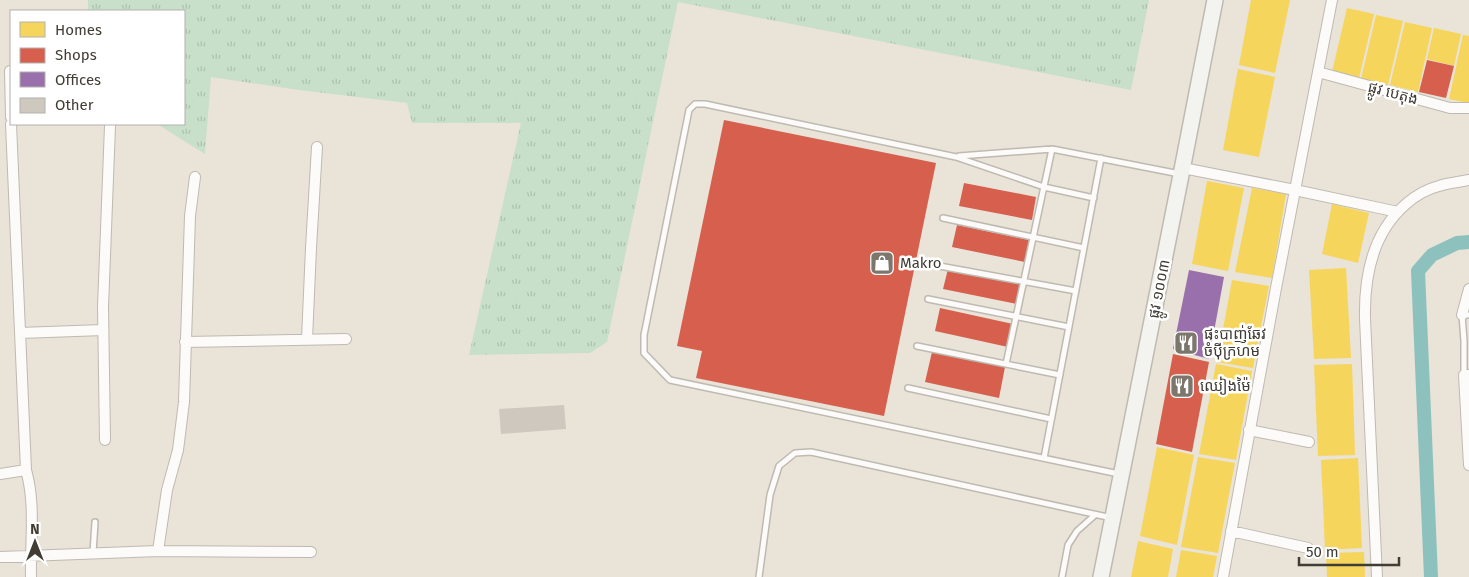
<svg xmlns="http://www.w3.org/2000/svg" width="1469" height="577" viewBox="0 0 1469 577" font-family="'Fira Sans','Noto Sans Khmer',sans-serif">
<defs>
<pattern id="grass-tufts" width="24" height="20" patternUnits="userSpaceOnUse" patternTransform="scale(1.25)"><rect width="24" height="20" fill="#c8e0ca"/><path d="M3 7l-1-3M5 7V3M7 7l1-3M15 17l-1-3M17 17v-4M19 17l1-3" fill="none" stroke="#adc1ae"/></pattern>
</defs>
<rect width="100%" height="100%" fill="#e9e3d8"/>
<path fill="url(#grass-tufts)" d="M88,0H1149L1131,90L678,2L607,342L590,353L469,355L521,123H412L407,103L299,90L211,77L205,154L157,124H184V11H88Z"/>
<path fill="#f6d55c" d="M1251,0H1290L1275,73L1239,65Z
M1347,8L1374,14L1359,78L1332,72Z
M1376,15L1403,21L1388,85L1361,79Z
M1405,22L1432,28L1418,92L1390,85Z
M1434,28L1461,34L1454,66L1427,59Z
M1463,35L1469,36V103L1449,99Z
M1238,69L1275,77L1259,157L1223,150Z
M1207,181L1244,188L1228,271L1192,264Z
M1252,188L1286,194L1272,278L1235,272Z
M1332,204L1369,213L1358,263L1322,254Z
M1346,268L1351,358L1314,359L1309,270Z
M1232,280L1269,286L1253,368L1217,362Z
M1216,364L1252,371L1236,460L1199,454Z
M1352,364L1355,455L1318,456L1314,365Z
M1157,447L1194,455L1177,545L1140,536Z
M1198,457L1235,463L1218,553L1181,547Z
M1358,458L1362,548L1325,550L1321,460Z
M1138,541L1173,549L1168,577H1131Z
M1181,550L1217,556L1213,577H1176Z
M1364,552L1365,577H1327L1326,553Z"/>
<path fill="#d6604d" d="M1427,60L1454,66L1446,98L1419,92Z
M724,120L936,163L884,416L696,378L702,351L677,346Z
M964,183L1036,197L1032,220L959,206Z
M957,225L1029,240L1025,262L952,247Z
M948,269L1021,283L1017,304L943,289Z
M940,308L1013,324L1008,347L935,331Z
M932,352L1005,367L999,398L925,382Z
M1173,354L1209,362L1192,452L1156,444Z"/>
<path fill="#9970ab" d="M1189,270L1224,277L1209,359L1173,349Z"/>
<g fill="none" stroke-linecap="round" stroke-linejoin="round">
<path stroke="#8dc1be" stroke-width="14" d="M1431,577L1418,271L1432,255L1457,243L1469,242"/>
</g>
<path fill="#cec8bf" d="M564,405L566,429L501,434L499,409Z"/>
<g fill="none" stroke-linecap="round" stroke-linejoin="round">
<g stroke="#bfbab1" stroke-width="8">
<path id="lane" d="M959,156L1052,149L1180,174
M1094,198L1044,187L956,157L705,104H695L689,110L644,335V353L670,380L1119,474
M943,218L1084,248
M934,265L1076,291
M928,299L1069,327
M917,346L1060,375
M1006,364L1052,149
M1464,375V341L1462,315H1469
M908,388L1051,419
M1044,458L1101,158
M93,553L95,522
M759,577L770,495L779,466L795,453L811,452L1112,518
M1062,577L1068,545L1077,531L1095,515"/>
</g>
<g stroke="#bfbab1" stroke-width="12">
<path id="street" d="M10,71L11,117
M1318,72L1450,108H1469
M1183,168L1295,190L1398,212
M1462,315L1469,289
M20,333L103,330
M307,339L311,248L317,147
M185,342L346,339
M1469,375H1464L1469,465
M1249,430L1309,442
M105,440L103,307L110,126
M26,470C36,505 30,542 31,577
M0,474L26,470L11,124
M1231,531L1308,548
M158,551L167,490L178,450L184,402L190,216L195,177
M0,557L158,551L311,552
M1223,577L1276,288L1332,0
M1377,577L1365,319C1364,276 1372,233 1406,204C1415,196 1427,189 1439,186C1448,183 1459,182 1469,180"/>
</g>
<g stroke="#bfbab1" stroke-width="18">
<path id="secondary" d="M1101,577L1181,175L1215,0"/>
</g>
<use href="#lane" stroke="#fcfbf9" stroke-width="5"/>
<use href="#street" stroke="#fcfbf9" stroke-width="10"/>
<use href="#secondary" stroke="#f3f4ef" stroke-width="15"/>
</g>
<defs>
<g id="shop-square" transform="scale(1.25)"><rect x="-9" y="-9" width="18" height="18" rx="4" fill="#7c766d" stroke="#fff"/><path d="M-5-2.5h2.3a2.7 3.5 0 0 1 5.4 0H5L5.5 6h-11ZM-1.5-2.5h3a1.5 2.3 0 0 0-3 0Z" fill="#fff"/></g>
<g id="restaurant-square" transform="scale(1.25)"><rect x="-9" y="-9" width="18" height="18" rx="4" fill="#7c766d" stroke="#fff"/><path d="M-5-6h1v4h1v-4h1v4h1v-4h1v5L-1.5 .5V6h-2V.5L-5-1ZM5-6V6H3V1.5H1.5Q1.5-4 5-6Z" fill="#fff"/></g>
</defs>
<g fill-rule="evenodd">
<use href="#shop-square" x="882" y="263"/>
<use href="#restaurant-square" x="1186" y="343"/>
<use href="#restaurant-square" x="1182" y="386"/>
</g>
<g text-anchor="middle" stroke-width="5" stroke-linejoin="round" paint-order="stroke">
<g font-size="15" fill="#413c34" stroke="#fff">
<text transform="translate(1393 93) rotate(15)" y="5">ផ្លូវ បេតុង</text>
<text transform="translate(1159 289) rotate(-79)" y="5">ផ្លូវ ១០០៣</text>
</g>
<g font-size="15" fill="#413c34" stroke="#fff" text-anchor="start">
<text x="900" y="268">Makro</text>
<text x="1204" y="339">ផ្ទះបាញ់ឆែវ<tspan x="1204" dy="17">ចំប៉ីក្រហម</tspan></text>
<text x="1200" y="391">ឈៀងម៉ៃ</text>
</g>
</g>
<rect x="10" y="10" width="175" height="115" fill="#ffffff" stroke="#b3b1ae"/>
<rect x="20" y="22" width="25" height="15" fill="#f6d55c" stroke="#b3b1ae"/>
<text x="55" y="35" font-size="15" fill="#413c34">Homes</text>
<rect x="20" y="48" width="25" height="15" fill="#d6604d" stroke="#b3b1ae"/>
<text x="55" y="60" font-size="15" fill="#413c34">Shops</text>
<rect x="20" y="72" width="25" height="15" fill="#9970ab" stroke="#b3b1ae"/>
<text x="55" y="85" font-size="15" fill="#413c34">Offices</text>
<rect x="20" y="98" width="25" height="15" fill="#cec8bf" stroke="#b3b1ae"/>
<text x="55" y="110" font-size="15" fill="#413c34">Other</text>
<g transform="translate(35 542)" stroke="#ffffff" stroke-width="4" paint-order="stroke">
<path d="M0-4L9 19L0 12L-9 19Z" fill="#413c34"/>
<text y="-8" font-size="14" font-weight="bold" text-anchor="middle" fill="#413c34">N</text>
</g>
<path d="M1299 557v8h100v-8" fill="none" stroke="#413c34" stroke-width="2.5"/>
<text x="1306" y="557" font-size="15" fill="#413c34" stroke="#ffffff" stroke-width="4" paint-order="stroke">50 m</text>
</svg>
